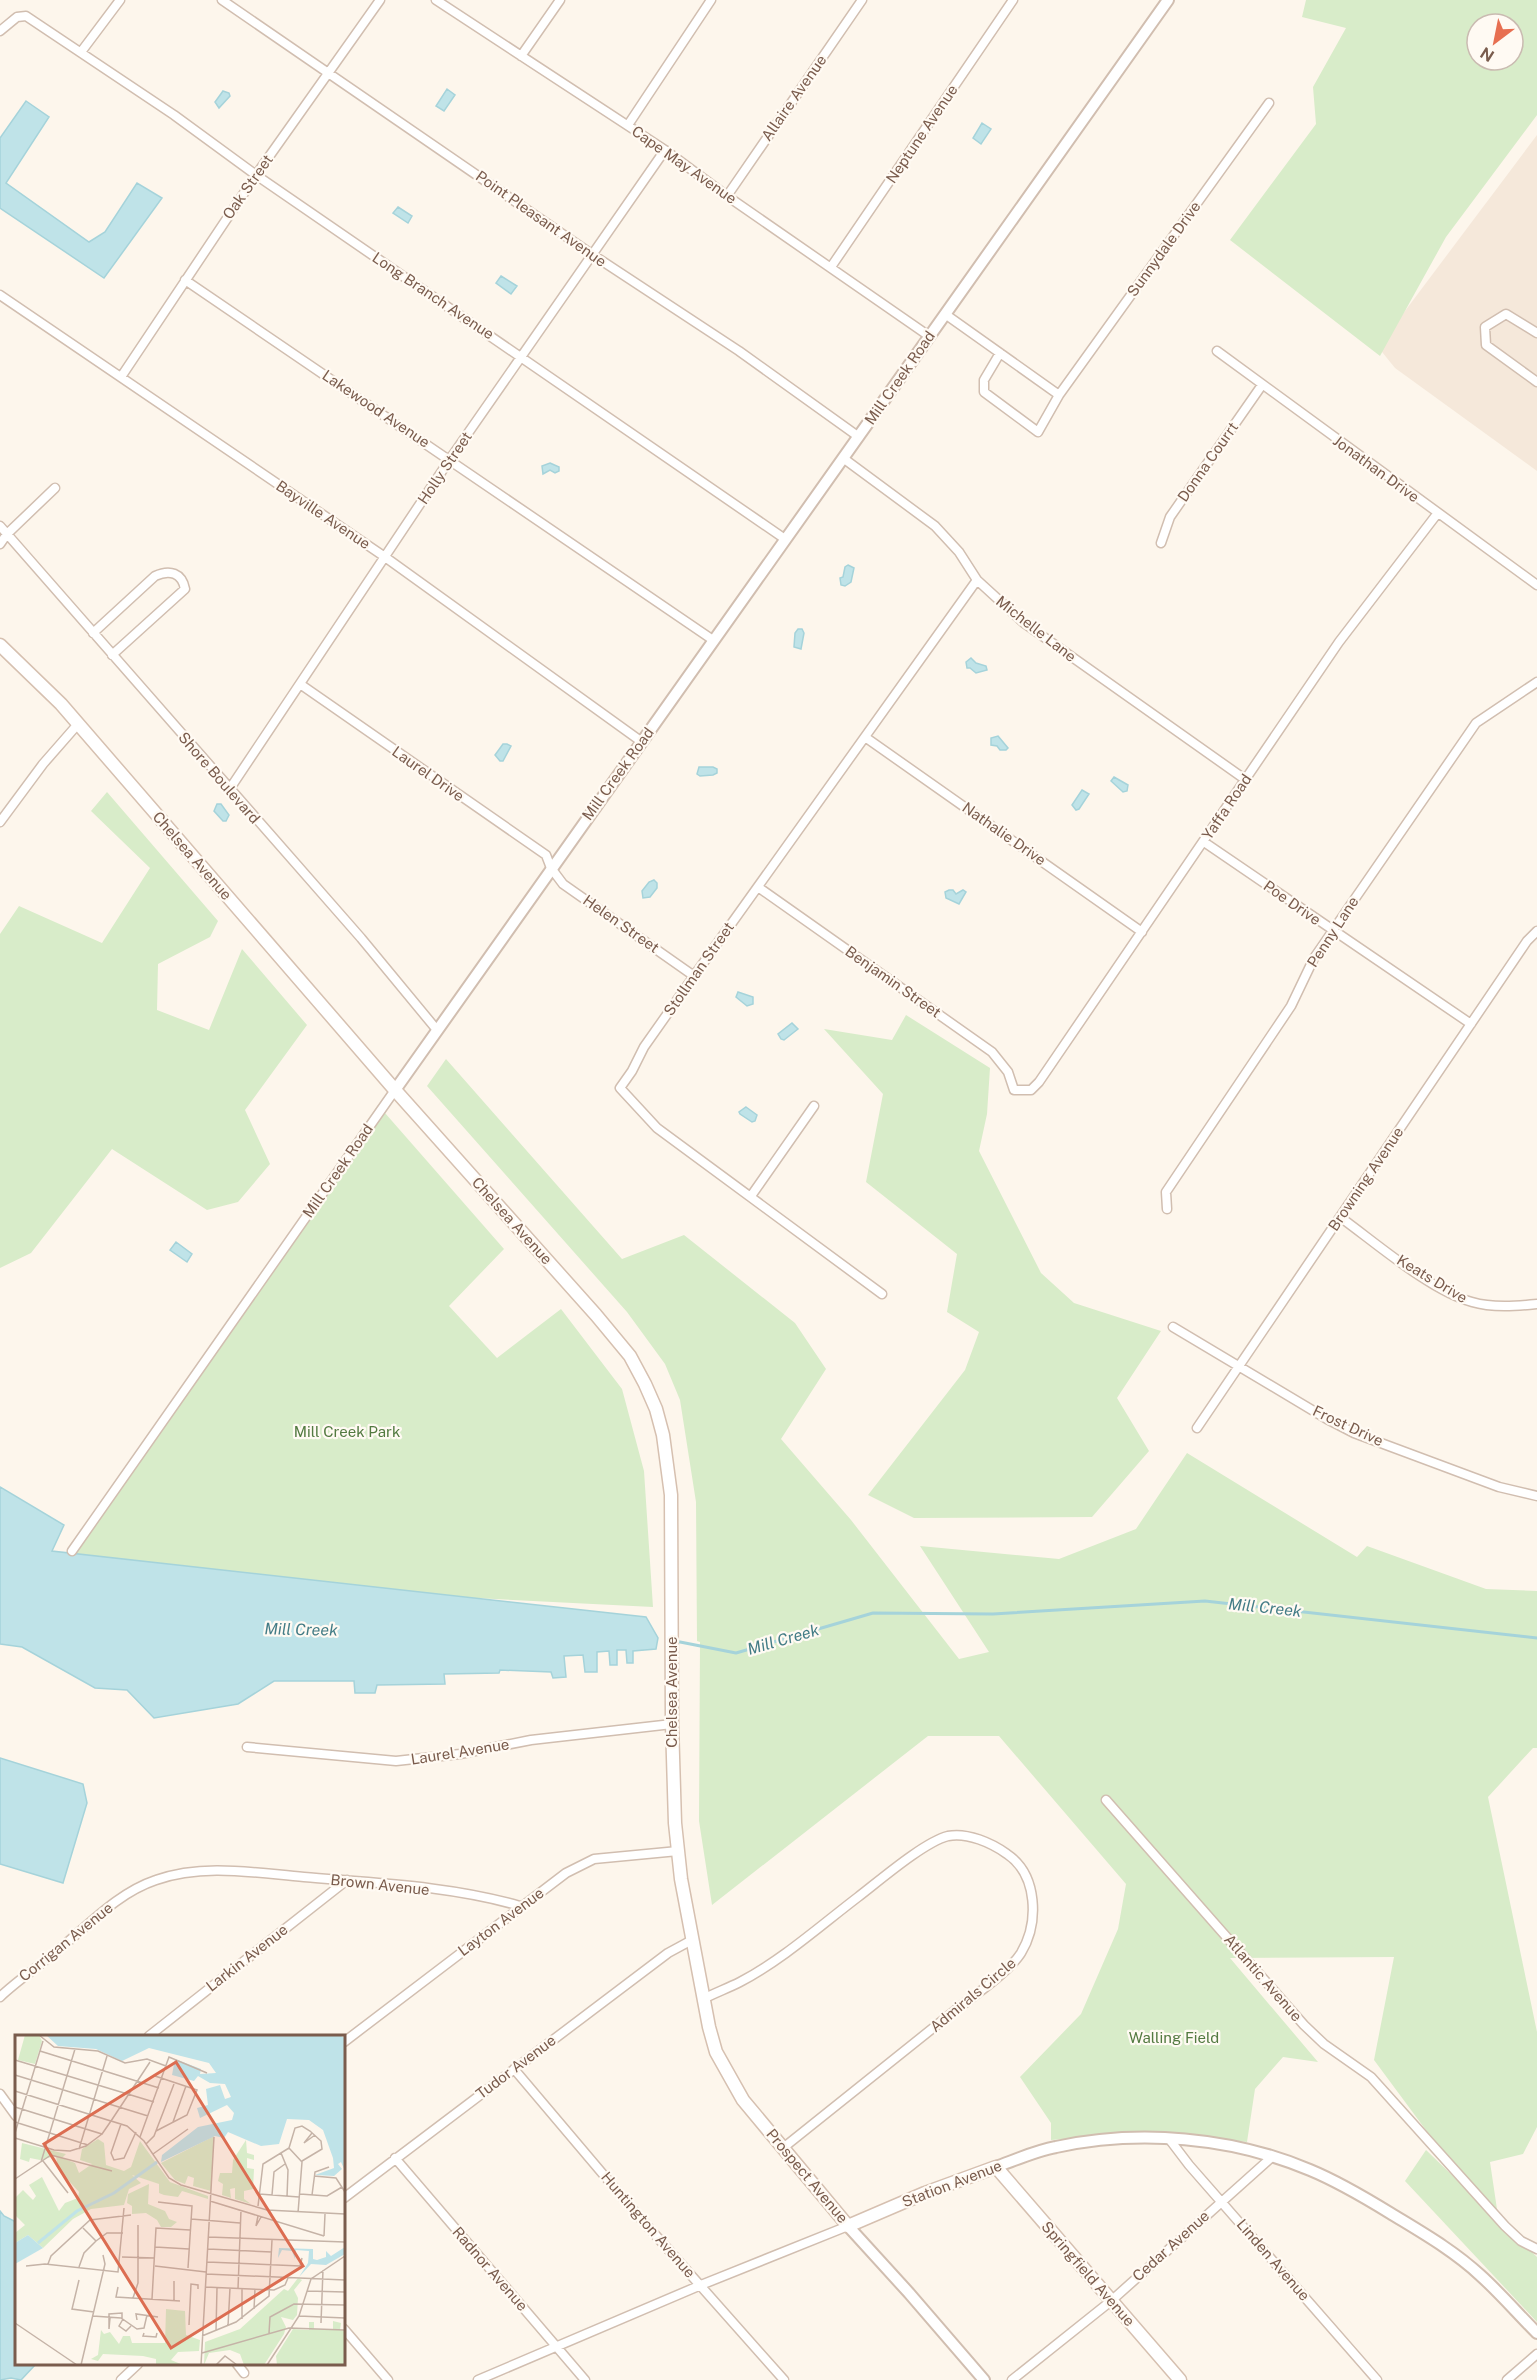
<svg xmlns="http://www.w3.org/2000/svg" width="1537" height="2380" viewBox="0 0 1537 2380" font-family="'Public Sans',sans-serif">
<rect width="100%" height="100%" fill="#fdf6ec"/>
<path fill="#f5e8da" d="M1537,135V471L1395,368L1378,347Z"/>
<path fill="#d8ecc9" fill-rule="evenodd" d="M1306,0H1537V115L1446,237L1380,356L1230,240L1316,124L1313,87L1346,28L1302,17ZM1477,24H1513V60H1477Z
M107,792L218,921L210,937L158,964L157,1010L209,1030L242,949L307,1025L245,1110L270,1164L238,1202L207,1210L112,1149L31,1253L0,1268V934L19,906L102,943L150,868L91,811Z
M906,1015L990,1068L987,1114L979,1151L1041,1273L1074,1303L1161,1331L1117,1398L1149,1451L1092,1517L914,1518L868,1495L965,1370L979,1332L947,1312L957,1254L866,1182L883,1094L824,1029L892,1040Z
M446,1059L622,1259L684,1235L795,1323L826,1369L781,1439L851,1520L959,1659L989,1652L920,1546L1059,1559L1136,1529L1187,1453L1357,1557L1367,1546L1486,1589L1537,1591V1748H1533L1488,1797L1537,2032V2127L1523,2154L1490,2162L1498,2216L1434,2141L1374,2060L1394,1957L1230,1958L1318,2062L1283,2057L1255,2089L1247,2142L1143,2133L1051,2140V2123L1020,2077L1081,2014L1118,1929L1126,1884L999,1736H928L712,1905L699,1821L700,1642L697,1641L696,1502L680,1400L665,1364L627,1312L427,1086Z
M378,1105L504,1249L449,1306L497,1358L561,1309L622,1389L644,1471L653,1607L197,1584L65,1558Z
M1426,2150L1537,2257V2322L1405,2181Z"/>
<path fill="#bfe3e8" stroke="#a5d3da" stroke-width="1.5" d="M447,89L455,95L444,111L436,106Z
M223,91L229,93L230,96L219,108L215,102Z
M26,101L49,117L6,183L89,242L105,232L137,183L162,198L104,278L0,208V138Z
M982,123L991,129L981,144L973,138Z
M398,207L412,216L408,223L393,213Z
M501,276L517,286L511,294L496,283Z
M550,463L559,467V471L555,473L550,470L543,474L542,466Z
M848,565L854,568L851,582L845,586L841,585L840,578L843,577L845,567Z
M798,629H802L804,633L801,649L794,647L795,633Z
M971,658L976,663L986,666L987,670L976,673L970,668H967L966,662Z
M998,736L1008,748L1006,750H1000L997,746L991,745V738Z
M503,744H507L511,746L503,761H500L495,755Z
M699,767H713L717,769V773L713,775L700,776L697,774Z
M1114,777L1128,785L1127,791L1123,792L1111,781Z
M1082,790L1089,794L1079,809L1076,810L1072,805Z
M217,804H221L229,815L226,821H223L214,811Z
M654,880L657,883V888L650,897L643,898L642,891L649,882Z
M949,890H953L956,894L963,890L966,892L959,904L946,898L945,892Z
M738,992L753,997V1004L747,1006L736,997Z
M792,1023L798,1029L784,1040L781,1039L778,1034Z
M746,1107L757,1115L755,1121L752,1122L740,1114L739,1112Z
M176,1242L192,1254L187,1262L170,1250Z
M0,1487L64,1525L52,1551L646,1617L658,1638L656,1649L633,1651V1663H627L626,1650H617V1665H610L609,1651L597,1652V1672H585L583,1655L564,1656L566,1677L553,1678L551,1672L500,1670L499,1673L444,1674L445,1684L377,1685L375,1693H355L354,1681H274L238,1704L154,1718L127,1690L95,1688L22,1647L0,1644Z
M0,1758L83,1784L87,1803L63,1883L0,1864Z
M0,2211L4,2216L16,2222V2364H36L21,2380L11,2378L0,2380Z"/>
<g fill="none" stroke-linecap="round" stroke-linejoin="round">
<path stroke="#a5d3da" stroke-width="3" d="M675,1641L736,1653L873,1613L993,1614L1205,1601L1537,1638"/>
<g stroke="#d1beb0" stroke-width="11">
<path id="minor" d="M222,0L593,255L739,351L859,437
M436,0L665,150L727,196L929,336
M0,31L17,17L26,16L174,115L256,175L785,539
M81,52L120,0
M521,56L560,0
M628,125L711,0
M727,196L862,0
M831,267L1013,0
M185,280L713,640
M0,295L385,557L642,742
M945,314L1059,395
M1537,333L1506,314L1485,327L1486,345L1537,382
M1217,351L1537,585
M1000,353L984,380V392L1038,432L1059,395L1269,103
M121,377L256,175L380,0
M843,458L935,526L959,552L977,580L1024,623L1246,780
M0,526L361,938L437,1030
M1161,543L1170,517L1262,385
M0,544L7,534L55,488
M93,633L155,576C170,569 182,573 185,589L112,655
M300,684L546,855L551,868L563,884L694,976
M865,737L1142,932
M229,790L450,459L665,150
M0,822L43,764L78,724
M1204,842L1471,1024
M758,887L992,1052L1008,1072L1014,1090H1031L1039,1082L1339,642L1437,514
M751,1196L814,1106
M1167,1209L1166,1192L1291,1006L1314,958L1476,723L1537,682
M1340,1217C1376,1243 1431,1291 1472,1302C1492,1308 1517,1306 1537,1304
M882,1294L657,1128L620,1088L632,1071L644,1047L694,976L977,580
M1173,1327L1327,1419L1354,1433L1499,1487L1537,1496
M1197,1428L1527,941L1537,931
M72,1551L395,1090
M247,1747L396,1761L460,1754L531,1740L672,1724
M1106,1800L1304,2025L1324,2044L1371,2077L1505,2226L1521,2241L1537,2249
M0,1997C18,1980 38,1967 57,1951C88,1926 117,1893 156,1880C203,1863 256,1873 304,1877C375,1883 452,1886 520,1906
M703,1999C715,1993 728,1988 740,1982C782,1960 820,1926 858,1897C879,1881 924,1842 948,1836C967,1832 992,1843 1007,1854C1038,1875 1039,1923 1021,1953C1010,1971 971,1998 953,2012C896,2058 839,2103 783,2148
M149,2036L347,1880
M344,2042L566,1873L594,1859L678,1851
M514,2069L635,2212L784,2380
M0,2094L16,2116
M1170,2140L1189,2165L1377,2380
M395,2158L585,2380
M344,2198L668,1953L692,1940
M344,2329L388,2380
M237,2364L244,2373
M121,2380L138,2364
M478,2380L701,2285L848,2226
M1012,2380L1111,2301L1273,2156
M1507,2380L1537,2354"/>
</g>
<g stroke="#d1beb0" stroke-width="14">
<path id="tertiary" d="M395,1090L1168,0
M996,2167C1015,2160 1035,2151 1056,2147C1139,2129 1232,2137 1310,2170C1339,2182 1364,2197 1390,2213C1421,2232 1453,2250 1480,2275C1500,2293 1518,2314 1537,2333
M848,2226L909,2293L984,2380"/>
</g>
<g stroke="#d6c0b0" stroke-width="15">
<path id="secondary" d="M0,645L61,704L395,1090L596,1315L630,1356L645,1384L656,1409L663,1435L671,1495L672,1724L675,1823L681,1879L709,2027L716,2052L743,2100L848,2226L925,2193L996,2167L1180,2380"/>
</g>
<use href="#minor" stroke="#fff" stroke-width="8"/>
<use href="#tertiary" stroke="#fff" stroke-width="10"/>
<use href="#secondary" stroke="#fff" stroke-width="12"/>
</g>
<g text-anchor="middle" stroke-width="4.5" stroke-linejoin="round" paint-order="stroke">
<g font-size="15" fill="#7a5c4d" stroke="#fffaf3">
<text transform="translate(794 98) rotate(-55)" y="5">Allaire Avenue</text>
<text transform="translate(922 134) rotate(-56)" y="5">Neptune Avenue</text>
<text transform="translate(684 165) rotate(35)" y="5">Cape May Avenue</text>
<text transform="translate(248 187) rotate(-55)" y="5">Oak Street</text>
<text transform="translate(541 219) rotate(35)" y="5">Point Pleasant Avenue</text>
<text transform="translate(1164 249) rotate(-54)" y="5">Sunnydale Drive</text>
<text transform="translate(433 296) rotate(34)" y="5">Long Branch Avenue</text>
<text transform="translate(900 378) rotate(-55)" y="5">Mill Creek Road</text>
<text transform="translate(376 409) rotate(34)" y="5">Lakewood Avenue</text>
<text transform="translate(1208 462) rotate(-55)" y="5">Donna Courrt</text>
<text transform="translate(445 468) rotate(-56)" y="5">Holly Street</text>
<text transform="translate(1376 469) rotate(36)" y="5">Jonathan Drive</text>
<text transform="translate(323 515) rotate(34)" y="5">Bayville Avenue</text>
<text transform="translate(1036 629) rotate(38)" y="5">Michelle Lane</text>
<text transform="translate(428 774) rotate(35)" y="5">Laurel Drive</text>
<text transform="translate(618 774) rotate(-54)" y="5">Mill Creek Road</text>
<text transform="translate(219 778) rotate(49)" y="5">Shore Boulevard</text>
<text transform="translate(1227 807) rotate(-56)" y="5">Yaffa Road</text>
<text transform="translate(1004 834) rotate(35)" y="5">Nathalie Drive</text>
<text transform="translate(192 856) rotate(49)" y="5">Chelsea Avenue</text>
<text transform="translate(1292 903) rotate(35)" y="5">Poe Drive</text>
<text transform="translate(621 924) rotate(35)" y="5">Helen Street</text>
<text transform="translate(1333 932) rotate(-57)" y="5">Penny Lane</text>
<text transform="translate(699 969) rotate(-55)" y="5">Stollman Street</text>
<text transform="translate(893 982) rotate(35)" y="5">Benjamin Street</text>
<text transform="translate(338 1171) rotate(-55)" y="5">Mill Creek Road</text>
<text transform="translate(1366 1179) rotate(-56)" y="5">Browning Avenue</text>
<text transform="translate(512 1221) rotate(48)" y="5">Chelsea Avenue</text>
<text transform="translate(1432 1279) rotate(31)" y="5">Keats Drive</text>
<text transform="translate(1348 1426) rotate(25)" y="5">Frost Drive</text>
<text transform="translate(672 1692) rotate(-90)" y="5">Chelsea Avenue</text>
<text transform="translate(460 1752) rotate(-9)" y="5">Laurel Avenue</text>
<text transform="translate(380 1885) rotate(6)" y="5">Brown Avenue</text>
<text transform="translate(501 1922) rotate(-37)" y="5">Layton Avenue</text>
<text transform="translate(66 1942) rotate(-39)" y="5">Corrigan Avenue</text>
<text transform="translate(247 1958) rotate(-38)" y="5">Larkin Avenue</text>
<text transform="translate(1263 1978) rotate(49)" y="5">Atlantic Avenue</text>
<text transform="translate(973 1995) rotate(-40)" y="5">Admirals Circle</text>
<text transform="translate(516 2067) rotate(-37)" y="5">Tudor Avenue</text>
<text transform="translate(807 2176) rotate(50)" y="5">Prospect Avenue</text>
<text transform="translate(952 2184) rotate(-21)" y="5">Station Avenue</text>
<text transform="translate(648 2225) rotate(49)" y="5">Huntington Avenue</text>
<text transform="translate(1171 2246) rotate(-42)" y="5">Cedar Avenue</text>
<text transform="translate(1273 2260) rotate(49)" y="5">Linden Avenue</text>
<text transform="translate(490 2269) rotate(49)" y="5">Radnor Avenue</text>
<text transform="translate(1088 2274) rotate(49)" y="5">Springfield Avenue</text>
</g>
<g font-size="15" fill="#537a41" stroke="#fffaf3">
<text x="347" y="1437">Mill Creek Park</text>
<text x="1174" y="2043">Walling Field</text>
</g>
<g font-size="16" font-style="italic" fill="#437c86" stroke="#fffaf3">
<text transform="translate(1265 1607) rotate(6)" y="6">Mill Creek</text>
<text transform="translate(301 1629) rotate(1)" y="6">Mill Creek</text>
<text transform="translate(783 1639) rotate(-16)" y="6">Mill Creek</text>
</g>
</g>
<g transform="translate(15 2035)">
<rect width="330" height="330" fill="#fdf6ec"/>
<path d="M10,0H24L27,6L20,29L3,25ZM199,101L196,156L178,151L179,143L173,141L170,149L160,145L146,128ZM83,104L89,108L91,130L109,136L116,132L125,106L155,147L193,161V164L167,156L163,162L149,160L144,158V149L117,140L126,148L114,154L109,170L76,174L58,184L28,213L13,200L0,208V198L10,190L0,180V163L8,155L18,165L21,161L14,150L27,142L44,176L50,168L63,163L64,157L43,134L41,121L25,125L15,123L14,127L5,124L7,108L51,119L47,123L60,128L64,138L77,129L65,125L67,114ZM231,105L232,118L239,120V125L232,123V133L239,134L238,154L229,156V164L236,169L220,164V153L215,154L216,163L207,160L208,149L203,146L205,138H217L218,125ZM134,149L133,169L150,176L154,184L162,187L156,192H146L142,185L131,178L117,179V171L112,168L113,159ZM283,243L287,245L279,255L283,263L282,280L278,285L266,282L271,292L269,299L249,330H229L225,319L215,315L194,318L189,330L190,307L225,294L269,254L273,256ZM151,274L170,276L171,300L185,305L184,316L163,317L156,325L168,330H141V324L128,321L88,319L83,326L76,324L83,320L86,295L89,299L95,297L104,309L108,301H115L117,308H150ZM318,286L326,288L325,295H330V330H262L261,321L278,294L294,295V287H299V294L318,295Z" fill="#d8ecc9"/>
<path d="M31,0L326,1L330,3V136L326,127L323,129L327,134L319,141L300,140L319,133L318,123L308,95L294,85L272,84L264,109L246,111L213,97L209,103L200,101L146,127L147,120L183,92L217,85L219,78L212,70L185,83L182,73L193,70L191,54L205,50L210,64L216,62L210,49L195,48L183,41L179,46L157,40L160,24L186,34L185,39L201,38L194,28L134,13L107,26L81,14L43,11ZM13,200L28,213L0,229V208ZM330,212V219L311,230L296,229L284,242L293,228L294,216L281,215L280,224L277,216L267,215L263,223L264,213L298,214V224L302,225L311,222V216L316,221Z" fill="#bfe3e8"/>
<path fill="none" stroke="#bfe3e8" stroke-width="3" d="M23,208L62,176L99,158L142,127"/>
<path fill="none" stroke="#c5b3a7" stroke-width="1.5" d="M24,0L39,12L83,16L110,28L132,24L151,31M25,16L144,53M0,25L139,67M0,40L133,81M140,41L182,55L172,80L141,96M0,56L96,86L135,27M0,72L87,99L96,86L112,91L129,106L154,143L166,150L252,175L330,179M0,87L73,110M158,87L171,51M106,89L96,118L99,125L109,123L121,97M0,98L28,6M297,98L289,108L300,100M125,102L154,22L192,38M0,103L39,115L55,116L71,111L87,99M131,109L139,101L159,49M274,113L280,93L287,91L295,96L306,106L307,114L287,126M274,113L287,127L283,178M64,114L92,21M266,118L273,135L272,162M138,119L173,94M28,126L53,158M26,127L60,14M299,141L321,143L330,157M0,144L36,120L97,136M244,159L284,162M285,159L312,161L327,152M257,160L259,137L270,129M297,160L300,137L314,132M195,166L309,201M143,167L177,171L173,233M243,171L248,129L274,113M243,181L241,191L246,182M176,184L225,188M68,193L81,206M309,201L310,179M193,202L330,207M140,212L174,214M193,214L257,217M107,222L140,223M192,227L285,231L287,223M33,229L36,221L75,185L116,180M11,231L30,229L103,237L109,173M140,231L191,237M64,232L69,218L81,206L92,198H108M191,239L330,245M64,245L57,274L79,277M103,252L101,262L165,266M190,252L259,255L270,250L273,243M223,254L226,175M292,256L330,257M118,263L123,248V190M137,264L141,193L175,195M159,265V246M239,274L240,254M78,281L106,283L122,294L129,293L132,280M284,281L330,283M95,283L94,294V279L107,278V284M108,284L104,291L111,296L116,291M227,284V254M122,285L121,279L143,282M0,288L62,330M306,288L308,235M174,290L176,249L183,250V254M213,291L215,253M201,296L202,253M129,298L128,301L141,302L142,298M254,298L255,282L279,269L330,270M187,301L221,287L254,261L257,205M187,318L274,293L330,295M66,330L90,229L88,220M186,330L199,102M201,330L210,321L222,330M252,330L284,281L296,244L330,221"/>
<path fill="#dc6d51" fill-opacity="0.15" stroke="#dc6d51" stroke-width="3" d="M161,27L288,231L156,313L29,109Z"/>
<rect width="330" height="330" fill="none" stroke="#7a5c4d" stroke-width="3"/>
</g>
<g transform="translate(1495 42) rotate(212)"><circle r="28" fill="#fffaf3" stroke="#cabbb1" stroke-width="1.5"/>
<path d="M0-4.5L10 22L0 15L-10 22Z" fill="#e76f51"/>
<text y="-9" font-size="16" font-weight="bold" text-anchor="middle" fill="#7a5c4d">N</text>
</g>
</svg>
